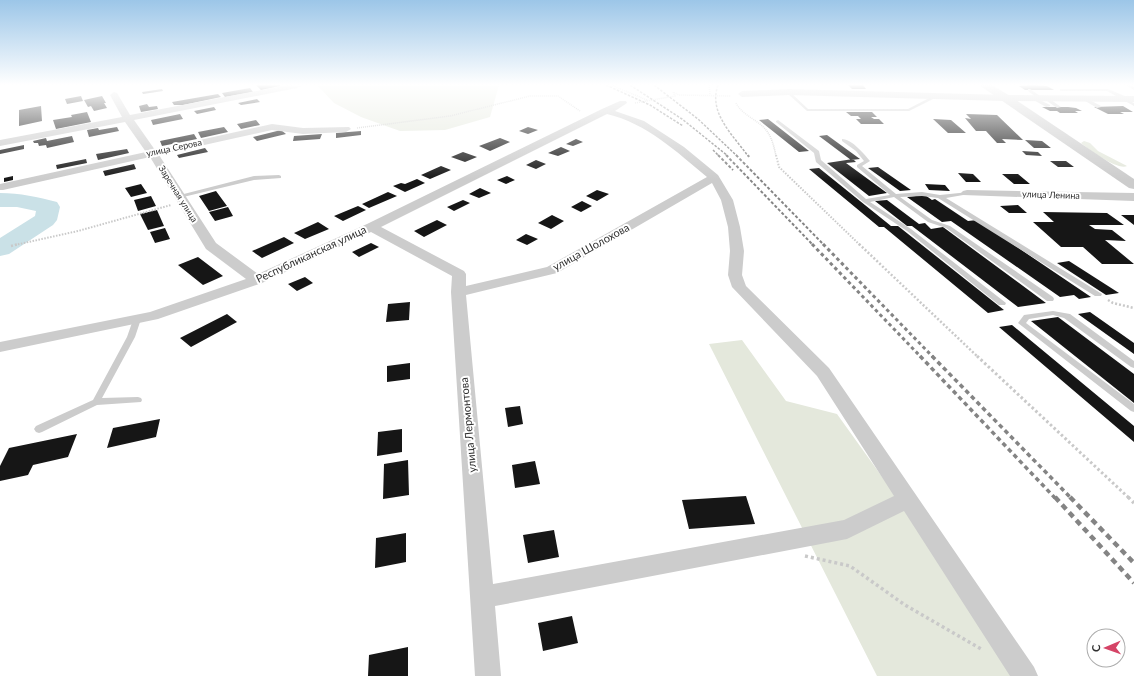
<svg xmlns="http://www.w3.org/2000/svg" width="1134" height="676" viewBox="0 0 1134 676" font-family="Lato,sans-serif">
<rect width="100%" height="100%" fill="#fff"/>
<path fill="#e4e8dc" d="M317,85H499L490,117L445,130L400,131L361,117L334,103Z
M1084,141L1090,143L1098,151L1127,166C1119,171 1089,150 1081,143Z
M742,340L786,401L837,414L1025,676H877L709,344Z"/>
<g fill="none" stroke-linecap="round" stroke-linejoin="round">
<path fill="#cae1e7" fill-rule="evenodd" d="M0,193C20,193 38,197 57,202L60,207L57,220L53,225L9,254L0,256V238L35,216L36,211L17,207H0Z"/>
</g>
<path fill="#161616" d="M256,85H280V86L261,90Z
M848,85H863L866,89H852Z
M1031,85L1047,86L1054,90H1025L1019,86Z
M250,88L253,92L225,97L222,93Z
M162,89L163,91L143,94L142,92Z
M218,94L221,97L183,105H174L172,102Z
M81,96L83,101L67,104L65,99Z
M102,96L106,103H104L107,108L94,111L91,106L88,107L84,100Z
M257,99L260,102L241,105L238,103Z
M147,104L149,107L157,106L158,109L141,112L139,106Z
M41,106L42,121L19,126V110Z
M1123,106L1133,112H1120L1124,114H1108L1094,107Z
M214,107L216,110L197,114L194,111Z
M1042,107H1068L1076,108L1082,111H1075L1078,113H1060L1057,111H1050Z
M87,112L91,122L56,129L53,120L72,117L71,115Z
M846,112H872L877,117H871L874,119H879L884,124H861L856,119H861L858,116H851Z
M180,114L183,119L153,125L151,120Z
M966,114L997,115L1023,140L1002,139L1006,143H997L986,131H976L965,118L971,119Z
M768,119L809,151L799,152L759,120Z
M933,119L951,120L966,133H948Z
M256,120L260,125L241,129L237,124Z
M117,127L119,131L89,137L87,130L98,128L99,130Z
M224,127L228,132L201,138L198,132Z
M528,127L538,130L528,134L519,131Z
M281,130L286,134L257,141L253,137Z
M361,131V135L336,138V133Z
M194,134L197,139L162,146L160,141Z
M322,134L320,139L293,141L294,136Z
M827,135L860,159L851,160L819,136Z
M72,136L74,142L47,148L46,145L39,146L38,143H34L33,141L46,138L47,141Z
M500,138L510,142L490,151L479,146Z
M576,139L583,142L573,146L566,144Z
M1025,140L1042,141L1051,148H1034Z
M24,145V149L0,154V150Z
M561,147L570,151L558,156L548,153Z
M205,148L208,152L179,158L177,155Z
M127,149L129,153L98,160L96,154Z
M1022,151L1038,152L1042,156L1026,155Z
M463,152L477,157L465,162L451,157Z
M86,159L87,163L57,169L56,165Z
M853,159L856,162L846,163L887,193L869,196L827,163Z
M536,160L546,164L536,169L526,165Z
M1050,161H1066L1074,167H1058Z
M134,164L136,169L105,176L103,171Z
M441,166L451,170L430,179L421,175Z
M878,167L911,190L900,191L868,168Z
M819,168L891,226H898L1004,310L988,313L884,227H879L809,169Z
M958,173L973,174L981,182H966Z
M1002,174H1018L1030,184H1014Z
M13,176V180L4,182V178Z
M507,176L515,180L506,184L497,180Z
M417,179L425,183L405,192L393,186L401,183L405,184Z
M141,184L147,193L131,197L125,188Z
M925,184L945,185L950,191L929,190Z
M480,188L491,193L479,198L469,194Z
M597,190L609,194L597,201L586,196Z
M216,191L227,206L209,211L199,196Z
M388,192L397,196L369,208L362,204Z
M925,195L932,200L935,199L968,221L977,220L1091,297L1079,299L1074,295L1060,297L951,221L942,222L907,197Z
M151,196L156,206L138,211L134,200Z
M463,200L470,203L454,211L447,207Z
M887,200L919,224L925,223L931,229L943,227L1046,303L1018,307L912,226H907L875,201Z
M582,201L592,206L581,212L571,207Z
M1018,205L1027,213H1009L1000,206Z
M358,206L366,210L343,221L334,216Z
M228,207L233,216L215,221L209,212Z
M157,210L164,226L148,230L140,214Z
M1043,212L1107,213L1124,225H1089L1095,229L1112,230L1126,241L1105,240L1134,264H1102L1083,247H1061L1033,222H1054Z
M552,215L564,221L551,229L538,223Z
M1121,215H1134V225Z
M437,220L447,225L424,237L414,231Z
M318,222L329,229L305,239L294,233Z
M165,228L170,239L155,243L150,232Z
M526,234L538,239L527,245L516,240Z
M284,237L294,243L262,258L252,251Z
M371,243L379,247L359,257L352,252Z
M198,257L223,276L203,285L178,265Z
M1069,261L1119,293L1106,295L1057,263Z
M305,277L313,283L297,291L288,284Z
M410,302L409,320L386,322L388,304Z
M1090,312L1134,343V354L1078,314Z
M227,314L237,322L191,347L180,338Z
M1058,317L1134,374V403L1031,321Z
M1012,325L1134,426V442L999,327Z
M410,363V379L387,382V366Z
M520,406L523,424L508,427L505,408Z
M160,419L156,437L107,448L113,428Z
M402,429V452L377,456L378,432Z
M77,434L68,457L33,465L28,475L0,481V466L9,448Z
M408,460L409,495L383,499L384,464Z
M535,461L540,484L515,488L512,465Z
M746,496L755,524L689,529L682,500Z
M554,530L559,557L528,563L523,535Z
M406,533V562L375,568L376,538Z
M572,616L578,643L543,651L538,623Z
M408,647V676H368L369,655Z"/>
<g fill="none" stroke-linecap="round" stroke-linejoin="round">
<path stroke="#c9c9c9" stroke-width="1.5" stroke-dasharray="1 1" stroke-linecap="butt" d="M611,85L647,100
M709,85L710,95
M635,103L675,96L673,92L679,95L731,96
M736,103C743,116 757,119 766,130C772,137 774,147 776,156
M357,128L450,116L530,96H558L580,111"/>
<path stroke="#c9c9c9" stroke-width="2" stroke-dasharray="1.5 1.5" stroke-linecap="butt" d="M776,155L779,167L860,245
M15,245L78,231L171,205"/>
<path stroke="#c9c9c9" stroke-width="2.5" stroke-dasharray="2 2" stroke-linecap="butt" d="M859,244L978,357
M11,246L19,244
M1108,300L1113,303L1134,308"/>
<path stroke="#c9c9c9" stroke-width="3" stroke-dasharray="2.5 2.5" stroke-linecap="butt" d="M977,356L1129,498"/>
<path stroke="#c9c9c9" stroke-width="3.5" stroke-dasharray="3 3" stroke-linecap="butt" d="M1128,497L1134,503
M805,556L850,566L905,605L981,649"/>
<path fill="#ccc" fill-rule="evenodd" d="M1125,85H1130L1134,87V90Z
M1028,89H1030L1043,98L1047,97L1061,107L1057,108L1043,98L1039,99L1028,91Z
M1061,89H1108L1127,97L1126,99L1134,103V106L1107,91H1060V89Z
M789,91L808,109H908L935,95L939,96L909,111H807L787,93V92Z
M1034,97L1050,105V106L1046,107L1032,99V98Z
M1084,97L1101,106V107L1097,108L1082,99V98Z
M778,120L819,151L821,160L866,199L890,195L857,167V165L864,161L856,151L842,141V139C852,139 864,154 870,161L862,166L896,194L922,192L940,195L969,192V194L946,198L1102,294L1101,296H1095L938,198L922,196L900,197L932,220L950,226L1053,297L1054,299L1053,301H1047L946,228L928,222L894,197L870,202L911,229L1006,303L1005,305H999L907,231L863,202L816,162L814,153L776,122V121Z
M279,175L281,176V178L254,180L179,198L176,196L254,176Z
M1053,311L1070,314L1134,361V368L1131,367L1064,318L1053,315L1029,319L1026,323L1134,404V412L1131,411L1018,323L1024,315Z
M134,317H137L141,319L135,337L102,398L138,397L141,398L142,400L141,402L97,405L42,432L39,433L36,432L34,429L36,426L93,400L127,337Z"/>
<path fill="#ccc" fill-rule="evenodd" d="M288,85L301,86L297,88L134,120L155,150L272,124L303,128L349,127L351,129L346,132L303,134L272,130L159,155L216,243L258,274L367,224L602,109L620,101H626L627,103L615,111L644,121L684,147L718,175L733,200L740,227L744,251L742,275L746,286L829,368L1034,667L1038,676H1010L904,511L847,539L495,606L501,676H475L451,292L452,276L371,232L262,283L158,319L0,352V342L150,312L246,279L206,249L150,157L3,190H0V184L146,152L125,122L0,146V140L122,117L110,95L114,92L117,93L130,115ZM607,114C646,123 677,152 707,177L547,267L466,286V274L464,271L381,227ZM712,183L721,200L728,227L730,251L728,275L732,287L817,376L894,496L844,520L493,584L466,295L557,273Z
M789,89L1006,95L1134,96V102L1006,101L789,95L742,97L738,94L742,91Z
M967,190L1134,193V201L963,195L961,193L963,191Z"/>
<path fill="#ccc" fill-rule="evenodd" d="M979,85H992L1010,96L1134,179V189L1129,188Z"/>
<path stroke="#848484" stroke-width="1.5" stroke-dasharray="2.5 1.5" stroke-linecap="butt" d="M606,85L650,105L683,126
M630,85L682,119L728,156
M654,85L698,119L737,156
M718,85C708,113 733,135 748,156
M713,150L719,156"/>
<path stroke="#848484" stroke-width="2" stroke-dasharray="3 2" stroke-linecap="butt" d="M718,155L733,170
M726,155L813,245
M736,155L824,245
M748,155L749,157"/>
<path stroke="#848484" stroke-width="3" stroke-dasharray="3.5 3" stroke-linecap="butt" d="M812,244L921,357
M823,244L933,357"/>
<path stroke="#848484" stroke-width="3.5" stroke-dasharray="4.5 3.5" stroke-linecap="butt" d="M920,356L1055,498
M932,356L1071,498"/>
<path stroke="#848484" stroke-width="4.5" stroke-dasharray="6 4.5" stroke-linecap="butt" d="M1055,497L1134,583
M1070,497L1134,563"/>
</g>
<linearGradient id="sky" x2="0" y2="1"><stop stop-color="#9cc6e8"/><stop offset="0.47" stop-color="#fff"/><stop offset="1" stop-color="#fff" stop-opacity="0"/></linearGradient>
<rect width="1134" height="180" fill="url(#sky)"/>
<g text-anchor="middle" stroke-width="4" stroke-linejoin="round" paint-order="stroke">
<g font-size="9" fill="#2f2f2f" stroke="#fff">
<text transform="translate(174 148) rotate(-12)" y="3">улица Серова</text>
<text transform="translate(178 194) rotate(58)" y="3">Заречная улица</text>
<text transform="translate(1051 195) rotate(2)" y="3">улица Ленина</text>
</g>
<g font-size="11" fill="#2f2f2f" stroke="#fff">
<text transform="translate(591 247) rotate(-29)" y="4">улица Шолохова</text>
<text transform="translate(311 254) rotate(-25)" y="4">Республиканская улица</text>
<text transform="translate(468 425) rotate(-95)" y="4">улица Лермонтова</text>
</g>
</g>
<g transform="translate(1106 648) rotate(268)"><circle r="19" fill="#ffffff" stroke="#acacac"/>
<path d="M0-3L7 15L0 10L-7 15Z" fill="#d54366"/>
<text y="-6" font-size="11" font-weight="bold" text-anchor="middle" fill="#2f2f2f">С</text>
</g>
</svg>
